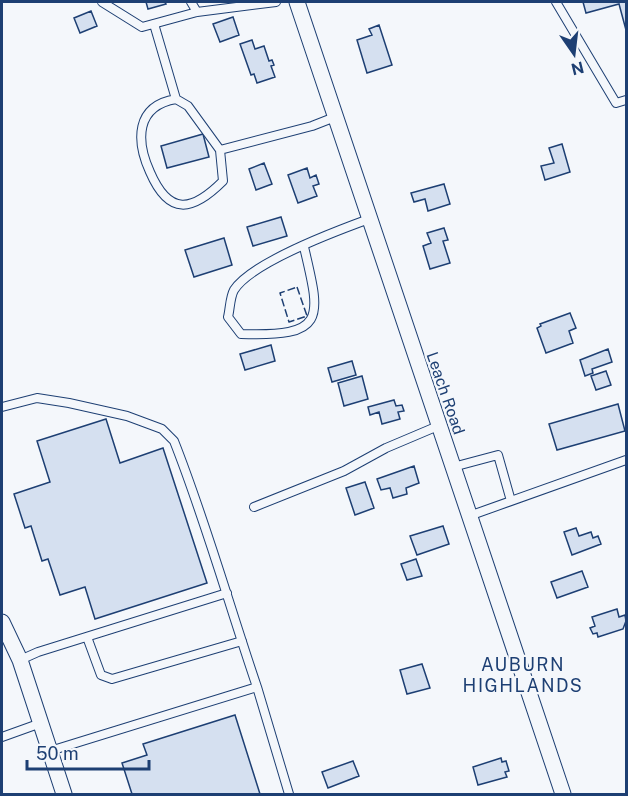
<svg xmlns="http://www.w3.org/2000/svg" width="628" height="796" viewBox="0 0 628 796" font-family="'Public Sans',sans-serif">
<rect width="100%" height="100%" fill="#f4f7fb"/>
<path fill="#d5e0f0" stroke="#1d3f73" stroke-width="1.5" d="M146,2H165L166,4L148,9Z
M583,2H626V30L619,4L586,13Z
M91,11L97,26L80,33L74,18Z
M233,17L239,35L220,42L213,24Z
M379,25L392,65L367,73L357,40L372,35L369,29Z
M252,40L255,49L264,46L269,61L272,60L274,65L271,66L275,77L257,83L254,74L251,75L240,44Z
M203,134L209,157L167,168L161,146Z
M562,144L570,172L545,180L541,166L554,163L549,148Z
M264,163L272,184L256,190L249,169Z
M307,168L310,178L316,175L319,184L313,186L317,196L298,203L288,175Z
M444,184L450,204L428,211L425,199L414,202L411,193Z
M281,217L287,236L253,246L247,227Z
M444,228L448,240L443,241L450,263L430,269L423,246L431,243L427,233Z
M224,238L232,265L194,277L185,250Z
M570,313L576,328L569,331L573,343L546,353L537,328L541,326L540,324Z
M271,345L275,361L245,370L240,354Z
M608,349L612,362L592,369L593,373L585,376L580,360Z
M352,361L356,375L332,382L328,368Z
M606,371L611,385L596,390L591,376Z
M362,376L368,399L344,406L338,383Z
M394,400L396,406L402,405L404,411L398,412L400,419L382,424L379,412L370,415L368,407Z
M618,404L625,431L557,450L549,424Z
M106,419L120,463L163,448L207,583L95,619L85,587L60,595L48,559L42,561L31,526L25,528L14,494L50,482L37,441Z
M414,466L419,483L406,488L407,494L393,498L390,488L381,490L377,479Z
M365,482L374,508L355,515L346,488Z
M443,526L449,544L417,555L410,536Z
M576,528L579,536L591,532L593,538L598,536L601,544L572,555L564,532Z
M416,559L422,576L407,580L401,564Z
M582,571L588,587L557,598L551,582Z
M617,609L619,617L625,615L626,621L623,629L598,637L597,633L593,634L590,628L595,626L592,617Z
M422,664L430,688L407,694L400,670Z
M235,715L260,794H132L122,763L147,755L143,744Z
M501,758L502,762L506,761L509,771L505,772L507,777L478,785L473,767Z
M353,761L359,776L328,788L322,772Z"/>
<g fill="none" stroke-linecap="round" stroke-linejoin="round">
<g stroke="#1d3f73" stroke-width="10">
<path id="service" d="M102,2L142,27L197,12L276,2
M191,2L197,12
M556,2L616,103L626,100
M154,24L176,99
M220,150L223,181C192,212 169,216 150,172C136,141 135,106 176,99L188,106L220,150L312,126L335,117
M304,247C321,319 327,337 241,334L228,317C230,309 230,297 234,290C252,262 336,231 369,219
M2,407L37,398L69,403L127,416L162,429L174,441C206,522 229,605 257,687
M453,467L498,455L511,501
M254,507L344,471L386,448L438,426
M469,516L626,460
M87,637L101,675L112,679L242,641
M20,660L38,652L227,593
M2,737L41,723
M50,751L257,687L289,794"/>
</g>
<g stroke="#1d3f73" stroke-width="17">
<path id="minor" d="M297,2L563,794
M2,622L20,660L64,794"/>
</g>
<use href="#service" stroke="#f4f7fb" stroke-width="8"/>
<use href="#minor" stroke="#f4f7fb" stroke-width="15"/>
<path stroke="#1d3f73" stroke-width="1.5" stroke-dasharray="8 3" stroke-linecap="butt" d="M297,287L307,316L289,322L280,293Z"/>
</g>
<g text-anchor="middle" stroke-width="4.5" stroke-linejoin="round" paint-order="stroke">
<g font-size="16" fill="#1d3f73" stroke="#f4f7fb">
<text transform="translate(446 393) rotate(71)" y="6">Leach Road</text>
</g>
<g font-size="18" letter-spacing="1.5" fill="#1d3f73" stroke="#f4f7fb">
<text x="523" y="671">AUBURN<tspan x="523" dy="21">HIGHLANDS</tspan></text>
</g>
</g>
<rect width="628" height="796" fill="none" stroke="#1d3f73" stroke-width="6"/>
<g transform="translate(574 54) rotate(166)" stroke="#f4f7fb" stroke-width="4.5" paint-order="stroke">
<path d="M0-4.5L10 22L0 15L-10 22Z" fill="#1d3f73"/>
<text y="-9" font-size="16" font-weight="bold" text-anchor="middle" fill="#1d3f73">N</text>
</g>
<path d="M27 760v9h122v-9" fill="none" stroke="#1d3f73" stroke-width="3"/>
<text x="36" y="760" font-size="18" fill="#1d3f73" stroke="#f4f7fb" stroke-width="4.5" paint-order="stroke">50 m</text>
</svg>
